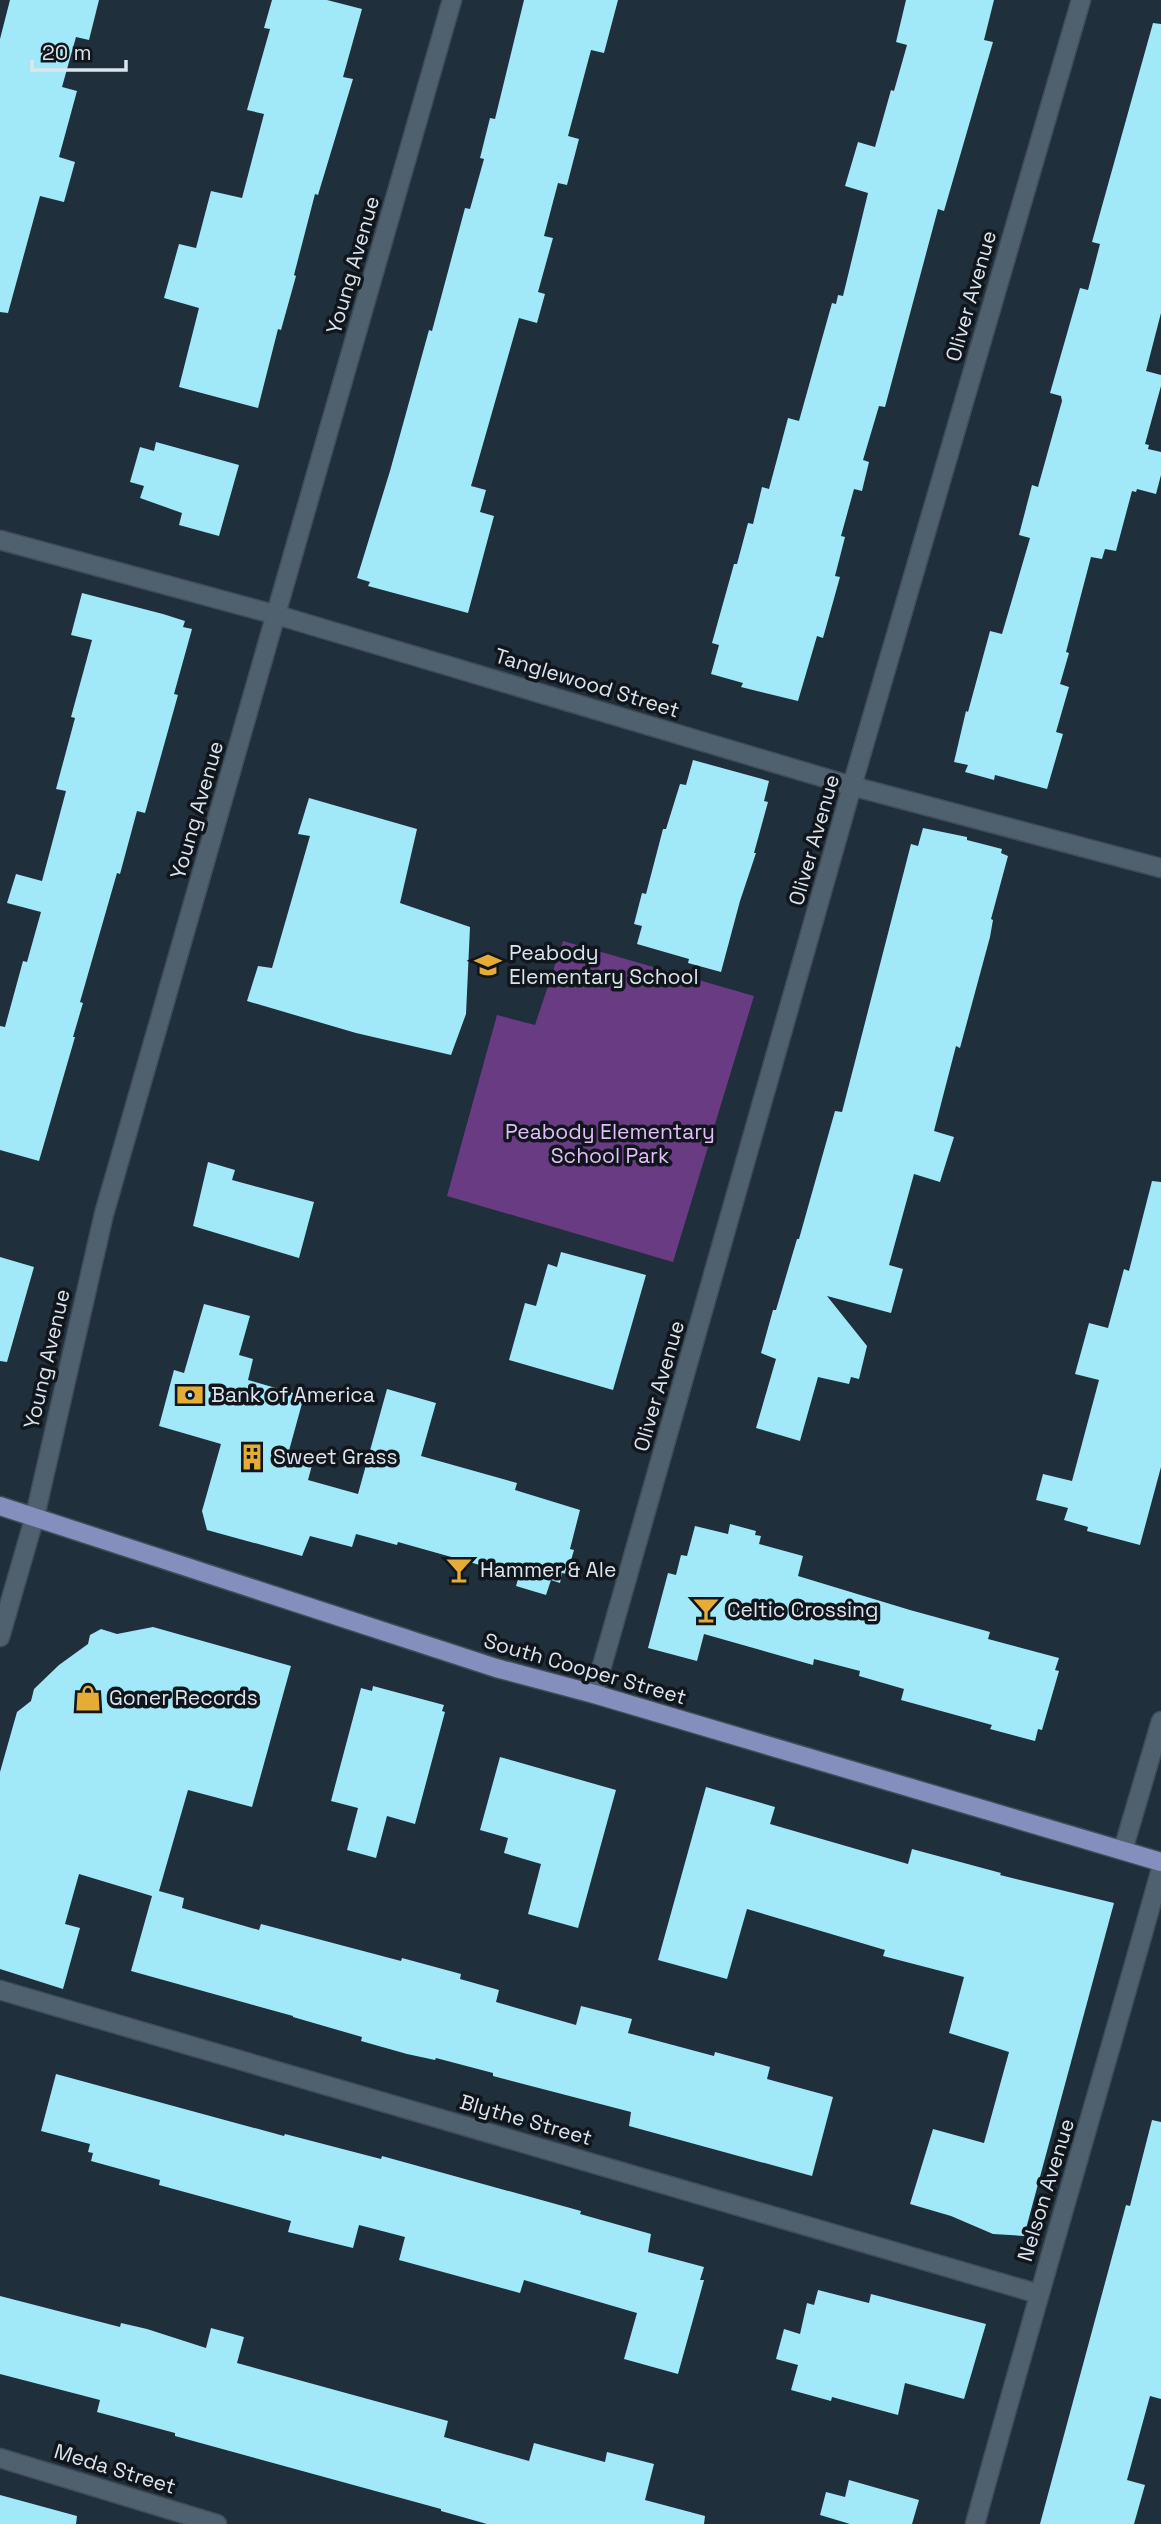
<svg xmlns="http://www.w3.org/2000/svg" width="1161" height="2524" viewBox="0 0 1161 2524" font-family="'Space Grotesk',sans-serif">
<rect width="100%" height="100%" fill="#202f3c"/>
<path fill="#693b83" d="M563,941L754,996L673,1262L447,1196L497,1015L535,1025Z"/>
<path fill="#a1e9f9" d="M10,0H99L89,40L76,37L62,87L77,91L59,157L75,162L64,202L40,196L8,313L0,312V39Z
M272,0H327L362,9L343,77L353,79L318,195L315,194L294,275L296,276L281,330L278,329L258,408L179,387L199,308L164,298L179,244L196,248L211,191L242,198L264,114L247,110L270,29L264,28Z
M524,0H618L604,53L591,50L568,136L579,139L567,185L558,183L544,236L553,238L538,292L545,294L537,323L519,318L471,486L486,490L480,512L494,516L468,613L368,586L370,582L357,578L390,471L429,330L432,331L465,208L470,209L484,159L480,158L490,118L495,119Z
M906,0H994L984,40L993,42L944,211L938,209L885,407L879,406L863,460L869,462L862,491L854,489L841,536L845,537L835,576L840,577L823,638L817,636L798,701L741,687L743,683L711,674L719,645L712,643L734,564H737L748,523L753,524L762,487L769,489L788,418L799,421L832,303L836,304L838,295L843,296L868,193L845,186L858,142L875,147L891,90L894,91L907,45L896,42Z
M1153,23L1161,24V313L1146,371L1161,375V386L1145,444L1149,445L1148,449L1161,452V475L1156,494L1137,489L1136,492L1132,491L1116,551L1105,549L1102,559L1091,557L1066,652L1069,653L1060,684L1069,687L1056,732L1063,734L1047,789L995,775L994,780L965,772L968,765L954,762L966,711L968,712L990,631L1002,634L1030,538L1019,535L1032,485L1038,487L1062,401L1061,396L1050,393L1080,288L1088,290L1100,244L1092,242Z
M156,442L239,465L219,536L179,525L182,513L140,498L144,486L130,482L140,447L154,451Z
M82,593L163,614L185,621L183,627L192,629L174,694L178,695L145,813L137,811L120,874L117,873L80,1002L83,1003L73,1037H75L39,1161L0,1150V1026L5,1027L23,961L27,962L41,912L7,903L16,874L42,881L66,791L56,789L75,718L71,717L92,640L71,635Z
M693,760L769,781L764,801L768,802L754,853H756L740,901L721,972L688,963L689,959L637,944L642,926L634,924L642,893L646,894L663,829H666L680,784L686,785Z
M309,798L417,829L400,903L470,927L466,1014L451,1055L356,1033L247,1001L258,966L272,968L310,836L298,834Z
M923,828L967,837V840L1002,849L1001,853L1008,856L991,919L993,920L990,937L960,1048L956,1046L934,1131L954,1137L940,1182L914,1174L889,1265L903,1269L891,1313L827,1296L867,1346L859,1379L851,1377L849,1384L818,1377L800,1441L756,1428L776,1359L761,1353L773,1310H776L797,1239H799L835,1111L842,1112L911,844L918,846Z
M208,1162L235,1170L232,1180L314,1202L299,1258L193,1226Z
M1152,1181L1161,1182V1467L1140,1545L1087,1531L1088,1527L1064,1520L1068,1508L1036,1500L1043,1474L1072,1481L1099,1380L1075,1374L1089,1323L1108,1328L1124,1269L1129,1271Z
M561,1252L646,1275L613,1390L509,1360L525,1303L536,1306L548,1264L557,1267Z
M0,1257L34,1267L7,1362L0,1361Z
M204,1304L250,1316L239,1355L253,1359L248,1380L304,1396L287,1458L312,1465L308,1480L358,1494L387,1389L436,1403L421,1456L517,1483L515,1490L580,1510L570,1549L574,1550L567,1574L562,1573L560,1583L551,1580L546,1595L516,1586L519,1576L398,1542L397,1545L356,1534L352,1547L310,1536L302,1556L207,1530L202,1511L221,1444L159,1426L174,1370L184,1373Z
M730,1524L756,1531L755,1535L761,1536L759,1544L803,1556L798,1576L910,1610L990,1632L988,1639L1059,1658L1055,1670L1059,1671L1042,1730L1038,1729L1035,1741L990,1729L992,1725L901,1700L904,1689L859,1676L860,1671L814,1659L813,1665L704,1634L697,1661L648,1648L668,1573L676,1575L681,1555L687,1556L695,1526L728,1534Z
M153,1627L291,1666L252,1807L188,1790L159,1891L184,1898L182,1908L259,1930L261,1924L401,1961L402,1958L461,1974L460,1979L499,1990L496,2002L576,2025L581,2006L632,2019L628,2033L714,2056L715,2052L770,2067L767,2079L833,2097L812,2176L629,2126L631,2112L493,2076V2073L436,2058L435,2060L407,2054L361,2041L362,2037L293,2017V2016L131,1971L152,1896L79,1874L65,1924L80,1928L63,1989L0,1969V1772L17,1712L31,1701L34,1689L59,1665L88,1644L90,1635L101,1629L117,1634Z
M373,1686L444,1705L442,1711L445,1712L415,1824L387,1816L376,1858L347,1850L358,1808L331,1801L361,1688L372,1691Z
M500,1757L616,1790L578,1928L528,1914L541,1864L504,1853L508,1838L480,1830Z
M706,1787L775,1807L770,1824L908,1864L912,1849L1001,1873L1000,1875L1114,1903L1024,2236L993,2234L951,2216L910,2204L933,2129L984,2143L1009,2052L949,2033L964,1977L883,1956L885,1950L747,1909L727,1979L658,1960Z
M56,2074L284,2136L285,2134L381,2159L382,2156L581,2211L580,2214L651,2234L648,2252L704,2267L700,2280H704L678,2374L624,2359L637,2313L524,2280L520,2293L399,2260L405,2237L359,2225L353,2248L288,2232L291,2221L159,2185L160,2180L91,2161L93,2153L88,2152L90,2144L41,2131Z
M1152,2120L1161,2122V2399L1150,2396L1127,2480L1145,2485L1134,2524H1040L1126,2205L1130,2206Z
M818,2290L869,2303L871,2294L986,2324L964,2399L905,2383L898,2415L832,2397L831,2401L791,2390L798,2365L776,2359L784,2329L800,2334L807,2303L814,2305Z
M0,2296L120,2327L121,2323L147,2329L206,2348L211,2328L244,2337L237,2363L448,2421L444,2437L529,2461L534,2443L605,2462L607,2452L654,2464L645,2500L705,2516L704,2524H487L441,2511V2509L175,2436V2433L97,2412L100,2400L0,2374Z
M849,2480L919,2500L912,2524H850L820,2515L826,2492L845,2497Z
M0,2495L77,2516L76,2524H0Z"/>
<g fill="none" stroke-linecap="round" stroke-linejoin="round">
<g stroke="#404d58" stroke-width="21">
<path id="minor" d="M0,540L277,615L852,786L1161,868
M0,1637L35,1516L104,1214L452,0
M594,1694L852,786L1081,0
M1123,1850L1161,1721
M0,1990L1039,2294
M0,2458L217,2524
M975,2524C1035,2305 1100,2087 1161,1869"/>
</g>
<g stroke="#404d58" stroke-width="21">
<path id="major" d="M0,1506L496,1668L594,1694L1161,1862"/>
</g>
<use href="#minor" stroke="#4f606f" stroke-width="18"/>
<use href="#major" stroke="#848fbe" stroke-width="18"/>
</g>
<defs>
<g id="school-bare" transform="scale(2.1)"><path d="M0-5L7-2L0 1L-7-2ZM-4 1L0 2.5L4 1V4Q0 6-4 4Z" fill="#e6ad36" stroke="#10161c" stroke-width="2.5" paint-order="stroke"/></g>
<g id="bank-bare" transform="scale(2.1)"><path d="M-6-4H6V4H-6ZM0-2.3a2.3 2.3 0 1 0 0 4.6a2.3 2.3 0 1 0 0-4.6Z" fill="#e6ad36" stroke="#10161c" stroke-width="2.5" paint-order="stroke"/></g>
<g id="building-bare" transform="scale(2.1)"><path d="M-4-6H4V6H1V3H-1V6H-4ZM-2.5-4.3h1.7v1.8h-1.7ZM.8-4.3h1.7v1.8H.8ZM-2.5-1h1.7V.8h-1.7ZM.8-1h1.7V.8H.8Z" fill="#e6ad36" stroke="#10161c" stroke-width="2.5" paint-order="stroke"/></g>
<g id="bar-bare" transform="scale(2.1)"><path d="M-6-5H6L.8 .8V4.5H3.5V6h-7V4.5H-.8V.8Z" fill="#e6ad36" stroke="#10161c" stroke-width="2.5" paint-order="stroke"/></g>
<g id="shop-bare" transform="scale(2.1)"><path d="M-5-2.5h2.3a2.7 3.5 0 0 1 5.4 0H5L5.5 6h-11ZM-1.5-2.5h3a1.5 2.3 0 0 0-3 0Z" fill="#e6ad36" stroke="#10161c" stroke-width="2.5" paint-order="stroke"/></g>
</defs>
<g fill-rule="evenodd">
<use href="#school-bare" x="488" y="965"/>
<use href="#bank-bare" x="190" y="1395"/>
<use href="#building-bare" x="252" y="1457"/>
<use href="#bar-bare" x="459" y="1570"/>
<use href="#bar-bare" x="706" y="1610"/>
<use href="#shop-bare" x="88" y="1698"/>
</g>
<g text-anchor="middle" stroke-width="7" stroke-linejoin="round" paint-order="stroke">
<g font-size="21" fill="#dbe5ed" stroke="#10161c">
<text transform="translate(353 265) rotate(-74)" y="7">Young Avenue</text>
<text transform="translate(971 296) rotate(-74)" y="7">Oliver Avenue</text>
<text transform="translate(587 683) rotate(17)" y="7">Tanglewood Street</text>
<text transform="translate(197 810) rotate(-74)" y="7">Young Avenue</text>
<text transform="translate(814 840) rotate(-74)" y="7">Oliver Avenue</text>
<text transform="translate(47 1359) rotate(-77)" y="7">Young Avenue</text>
<text transform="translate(659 1386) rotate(-74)" y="7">Oliver Avenue</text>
<text transform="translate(585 1669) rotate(16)" y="7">South Cooper Street</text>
<text transform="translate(526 2120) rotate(16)" y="7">Blythe Street</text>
<text transform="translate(1046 2190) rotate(-73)" y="7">Nelson Avenue</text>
<text transform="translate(115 2469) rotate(17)" y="7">Meda Street</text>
</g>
<g font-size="21" fill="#dbe5ed" stroke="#10161c" text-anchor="start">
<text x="509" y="960">Peabody<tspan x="509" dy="24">Elementary School</tspan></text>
<text x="211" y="1402">Bank of America</text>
<text x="273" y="1464">Sweet Grass</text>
<text x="480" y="1577">Hammer &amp; Ale</text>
<text x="727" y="1617">Celtic Crossing</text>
<text x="109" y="1705">Goner Records</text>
</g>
<g font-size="21" fill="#e4befb" stroke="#10161c">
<text x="610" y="1139">Peabody Elementary<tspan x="610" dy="24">School Park</tspan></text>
</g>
</g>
<path d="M32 60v10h94v-10" fill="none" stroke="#dbe5ed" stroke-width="3.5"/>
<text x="42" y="60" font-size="21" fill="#dbe5ed" stroke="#10161c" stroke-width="5" paint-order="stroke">20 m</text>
</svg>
